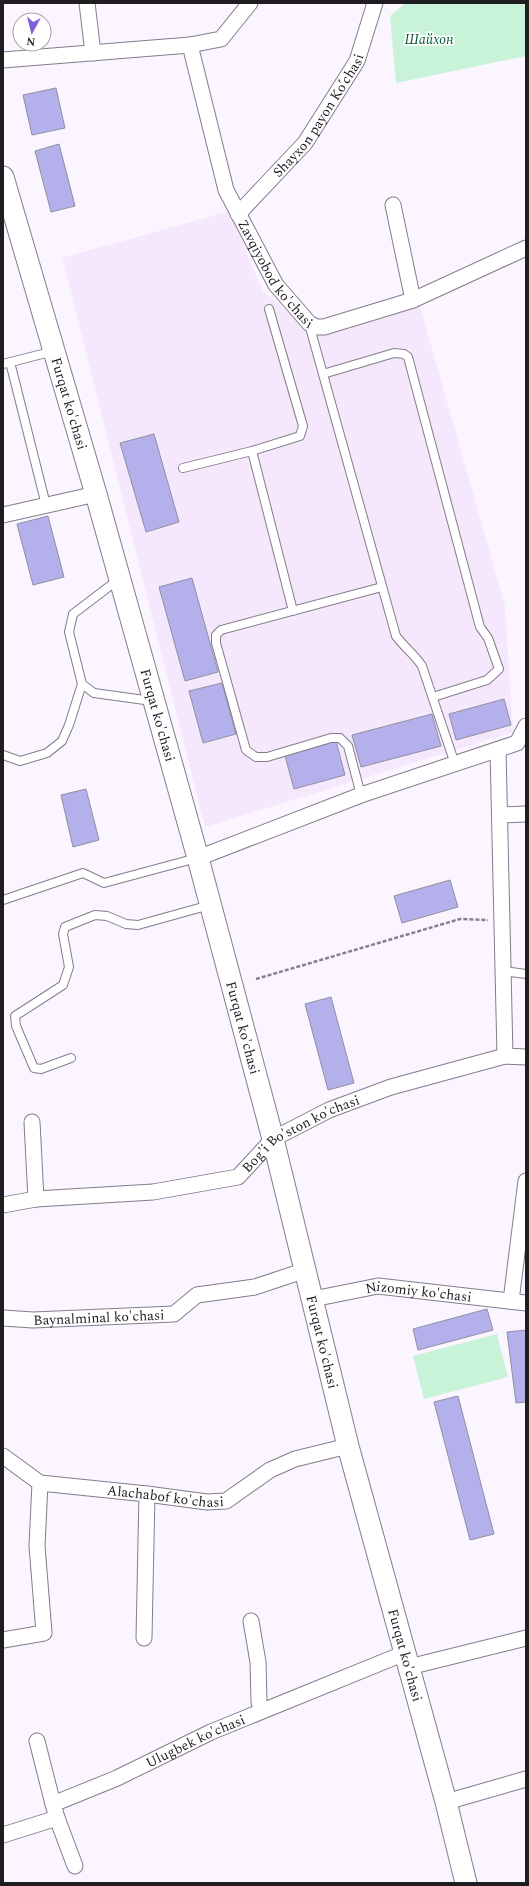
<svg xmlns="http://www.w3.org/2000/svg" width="529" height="1886" viewBox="0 0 529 1886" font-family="Spectral,serif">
<rect width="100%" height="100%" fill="#faf5ff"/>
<path fill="#f5e8fc" d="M230,211L262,290L316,336L419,303L505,606L513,732L205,827L62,258Z"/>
<path fill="#c8f3d9" d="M406,3H526V56L396,83L390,16Z
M497,1334L508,1377L424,1399L413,1356Z"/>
<path fill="#b4b0ec" stroke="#908fa0" d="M56,88L65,128L32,135L23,95Z
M59,144L75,206L51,212L35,151Z
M154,434L179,522L146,532L120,443Z
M48,516L64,577L33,585L17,524Z
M192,578L218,672L185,681L159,587Z
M222,683L236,734L203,743L189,691Z
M504,699L511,725L456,740L449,714Z
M432,714L441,746L361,767L352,735Z
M336,741L345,775L294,789L285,756Z
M86,789L99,840L73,847L61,795Z
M450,880L458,907L402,923L394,896Z
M331,997L354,1083L328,1090L305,1004Z
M487,1309L493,1330L418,1350L413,1329Z
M526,1330V1402L516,1403L507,1332Z
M458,1396L494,1534L470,1540L434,1402Z"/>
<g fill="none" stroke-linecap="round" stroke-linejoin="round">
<g stroke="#847c8b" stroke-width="10">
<path id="lane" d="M309,324L396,636C404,647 414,654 422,666L455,764
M10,362L46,505
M3,364L54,351
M323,374L394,353L404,354L408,357L480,627L488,638L499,669L487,680L433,697
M252,451L293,611
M183,468L252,451L300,436L303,426L269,309
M119,579L73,614L69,632L82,684L94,693L152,701
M3,755L20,761L47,753L62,741L69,725L82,684
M361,795L348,746L340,738H331L267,757H256L246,750L216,643V635L221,630L382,587
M3,900L83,873L104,883L197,858
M503,971L526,974
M71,1058L41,1069L34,1068L16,1026L15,1016L63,985L69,967L63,934L65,927L95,915L107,916L126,924L138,925L210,905"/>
</g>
<g stroke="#847c8b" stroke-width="17">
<g id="street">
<path d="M87,3L93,53"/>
<path id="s1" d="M190,45L226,190L276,285L309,323L316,327H324L413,300L526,248"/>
<path d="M3,60L190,45L221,39L250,3"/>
<path d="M393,205L413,300"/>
<path id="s2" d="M238,214L305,143L357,61L375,3"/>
<path d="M3,515L96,494"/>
<path d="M498,750L505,1056"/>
<path d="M500,815L526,814"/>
<path d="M198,858L361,795L517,743L526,726"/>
<path d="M32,1122L36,1199"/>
<path id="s3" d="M3,1205L36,1199L153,1192L238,1177L273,1139L329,1110L391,1087L505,1056L526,1057"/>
<path id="s4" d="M313,1299L378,1286L526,1303"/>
<path d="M511,1301L526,1181"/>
<path id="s5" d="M3,1318L33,1320L174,1314L197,1295L255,1287L306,1270"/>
<path id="s6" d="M3,1456L40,1483L147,1494L207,1502L226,1501L270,1470L295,1459L348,1446"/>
<path d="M251,1621L258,1662L259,1702L262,1711"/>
<path d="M144,1638L147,1494"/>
<path d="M3,1640L44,1633L37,1546L40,1483"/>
<path d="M409,1667L526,1638"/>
<path d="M37,1741L53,1804"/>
<path d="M446,1802L526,1779"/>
<path d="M57,1818L75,1866"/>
<path id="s7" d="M3,1835L57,1818L53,1804L117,1778L211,1732L405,1653"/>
</g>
</g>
<g stroke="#847c8b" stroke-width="23">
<g id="secondary">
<path id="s8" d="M3,177L96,494L198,858L273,1139L348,1446L446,1802L466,1883"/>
</g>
</g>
<path stroke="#858189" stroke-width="2.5" stroke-dasharray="4 2" stroke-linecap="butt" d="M256,979L460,919L488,920"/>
<use href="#lane" stroke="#fff" stroke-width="8"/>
<use href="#street" stroke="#fff" stroke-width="15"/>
<use href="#secondary" stroke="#fff" stroke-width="21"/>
</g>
<g text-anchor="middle" stroke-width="3.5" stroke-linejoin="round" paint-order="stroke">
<g font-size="14" font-style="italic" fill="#045836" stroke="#fff">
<text x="429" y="44">Шайхон</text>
</g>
<g font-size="14" fill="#1f1c22" stroke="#fff">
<text dy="5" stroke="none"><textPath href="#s2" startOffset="128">Shayxon payon Ko’chasi</textPath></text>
<text dy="5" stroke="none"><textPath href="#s1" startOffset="247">Zavqiyobod ko'chasi</textPath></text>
<text dy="5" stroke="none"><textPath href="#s8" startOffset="236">Furqat ko'chasi</textPath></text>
<text dy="5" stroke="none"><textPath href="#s8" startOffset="560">Furqat ko'chasi</textPath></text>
<text dy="5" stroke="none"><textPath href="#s8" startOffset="884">Furqat ko'chasi</textPath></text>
<text dy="5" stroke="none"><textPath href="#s3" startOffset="315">Bog'i Bo'ston ko'chasi</textPath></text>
<text dy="5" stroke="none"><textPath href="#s4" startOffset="107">Nizomiy ko'chasi</textPath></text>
<text dy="5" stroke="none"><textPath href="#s5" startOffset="96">Baynalminal ko'chasi</textPath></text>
<text dy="5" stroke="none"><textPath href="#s8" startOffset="1208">Furqat ko'chasi</textPath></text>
<text dy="5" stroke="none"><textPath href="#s6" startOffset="172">Alachabof ko'chasi</textPath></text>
<text dy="5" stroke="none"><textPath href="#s8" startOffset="1532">Furqat ko'chasi</textPath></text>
<text dy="5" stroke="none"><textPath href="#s7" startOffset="227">Ulugbek ko'chasi</textPath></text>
</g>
</g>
<rect width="529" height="1886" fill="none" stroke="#1f1c22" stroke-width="8"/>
<g transform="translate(32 32) rotate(187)"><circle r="19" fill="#ffffff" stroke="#a5a4a7"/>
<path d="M0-3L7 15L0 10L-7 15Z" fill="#8260db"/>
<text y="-6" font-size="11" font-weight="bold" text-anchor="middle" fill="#1f1c22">N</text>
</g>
</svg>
